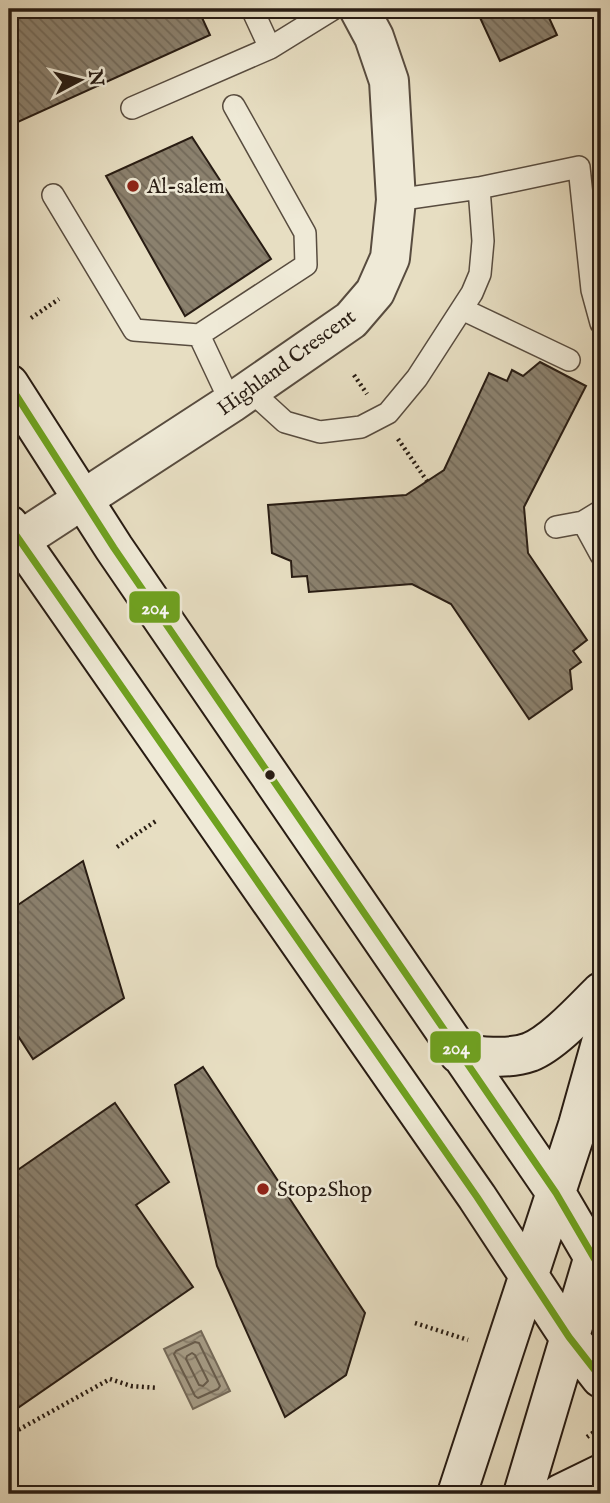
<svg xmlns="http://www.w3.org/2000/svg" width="610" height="1503" viewBox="0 0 610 1503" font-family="'IM FELL English',serif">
<defs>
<pattern id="water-waves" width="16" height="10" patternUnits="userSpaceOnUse" patternTransform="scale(1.75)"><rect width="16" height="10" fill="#a69c86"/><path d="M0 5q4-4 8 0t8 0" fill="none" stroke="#877e6c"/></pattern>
<pattern id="building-back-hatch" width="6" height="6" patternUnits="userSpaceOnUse" patternTransform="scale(1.75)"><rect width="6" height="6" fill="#8b816e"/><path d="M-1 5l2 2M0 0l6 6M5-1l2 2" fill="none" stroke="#726959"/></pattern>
</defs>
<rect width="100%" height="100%" fill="#e7dec2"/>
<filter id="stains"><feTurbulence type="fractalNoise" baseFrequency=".00286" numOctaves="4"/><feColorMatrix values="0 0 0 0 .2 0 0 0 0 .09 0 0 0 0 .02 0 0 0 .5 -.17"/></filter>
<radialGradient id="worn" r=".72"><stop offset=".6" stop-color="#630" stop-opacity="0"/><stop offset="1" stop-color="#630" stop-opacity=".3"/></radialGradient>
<path fill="url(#water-waves)" stroke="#746958" stroke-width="2" d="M201,1331L230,1391L193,1409L164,1349Z"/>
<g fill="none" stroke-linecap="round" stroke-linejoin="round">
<path stroke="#675c4c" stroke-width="2" d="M195,1342L199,1343L220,1386L218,1389L198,1398L195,1396L174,1354L176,1351Z
M192,1353L195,1355L208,1381L203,1386L199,1385L186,1359L187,1356Z"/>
</g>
<path fill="url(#building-back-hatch)" stroke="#281c13" stroke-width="2" d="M33,9H198L210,35L9,126V20Z
M476,9H545L557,35L500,61Z
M192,137L271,259L185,316L106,176Z
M540,362L586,386L524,507L528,553L587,640L573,651L581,662L570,670L572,689L529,719L451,604L412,584L309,592L307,576L292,577L291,561L272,553L268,505L406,495L444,470L489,373L507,381L512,370L523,376Z
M83,861L124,998L33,1059L9,1022V911Z
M203,1067L365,1313L346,1375L285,1417L217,1266L175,1085Z
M115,1103L169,1182L136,1205L193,1287L9,1414V1176Z"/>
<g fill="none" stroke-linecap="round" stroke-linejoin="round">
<g stroke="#584c3f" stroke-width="24">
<path id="lane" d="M270,48L333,9
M132,108L270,48L252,9
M53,195L134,330L199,335L306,265L305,233L234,106
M396,200L479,188L579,167L592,290L601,323
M462,309L569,360
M199,335L231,403
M250,390L285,422L320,432L361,427L388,413L417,378L472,293L480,274L483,241L479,188
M583,522L601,555
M556,527L583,522L601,511"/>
</g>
<g stroke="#584c3f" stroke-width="42">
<path id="street" d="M19,541L231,403L351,320L375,292L390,258L396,200L389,81L374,37L359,9"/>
</g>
<g stroke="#281c13" stroke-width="42">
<path id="secondary" d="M9,384L114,548L556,1193L601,1270
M9,525L477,1197L569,1337L601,1378
M459,1054C482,1056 508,1060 530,1052C553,1043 584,1009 601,992
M457,1494L578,1125L601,1043
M523,1494L599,1239
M560,1494L601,1474"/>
</g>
<path stroke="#281c13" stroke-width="4.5" stroke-dasharray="2 3.5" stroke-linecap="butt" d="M31,318L59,299
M354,375L367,394
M398,439L427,481
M117,847L156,821
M415,1323L468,1340
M9,1435L110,1379L131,1386L158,1388
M587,1437L601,1427"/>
<use href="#lane" stroke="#efead7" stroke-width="21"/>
<use href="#street" stroke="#efead7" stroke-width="38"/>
<use href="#secondary" stroke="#efead7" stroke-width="38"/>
<g stroke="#efead7" stroke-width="12">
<path id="bus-1" d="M9,384L114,548L556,1193L601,1270
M9,525L477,1197L569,1337L601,1378"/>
</g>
<use href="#bus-1" stroke="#6fa220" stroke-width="7"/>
</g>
<g fill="#8f2418" stroke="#efead7" stroke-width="2.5">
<circle cx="133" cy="186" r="7"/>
<circle cx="263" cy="1189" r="7"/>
</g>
<circle fill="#281c13" stroke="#efead7" stroke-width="2.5" cx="270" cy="775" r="6"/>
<g text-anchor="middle" stroke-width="5" stroke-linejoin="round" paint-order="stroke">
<g font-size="21" fill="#281c13" stroke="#efead7" text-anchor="start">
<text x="147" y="193">Al-salem</text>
<text x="277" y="1196">Stop2Shop</text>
</g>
<g font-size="21" fill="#281c13" stroke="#efead7">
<text transform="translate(286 362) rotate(-36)" y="7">Highland Crescent</text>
</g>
</g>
<g stroke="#efead7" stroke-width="2.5">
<rect x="128" y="590" width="53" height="34" rx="7" fill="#6fa220"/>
<rect x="429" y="1030" width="53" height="34" rx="7" fill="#6fa220"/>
</g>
<g font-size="19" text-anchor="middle" font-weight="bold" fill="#fff">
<text x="155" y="614">204</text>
<text x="456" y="1054">204</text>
</g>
<rect width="610" height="1503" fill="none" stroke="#e7dec2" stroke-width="35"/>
<rect x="10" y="10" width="589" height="1482" fill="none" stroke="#281c13" stroke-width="3.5"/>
<rect x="18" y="18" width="575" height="1468" fill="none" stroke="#281c13" stroke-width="2"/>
<g transform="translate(80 80) rotate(83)" stroke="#efead7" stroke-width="5" paint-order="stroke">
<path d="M0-5L12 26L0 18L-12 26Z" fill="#281c13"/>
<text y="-10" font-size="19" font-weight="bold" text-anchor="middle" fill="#281c13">N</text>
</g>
<rect width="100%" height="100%" filter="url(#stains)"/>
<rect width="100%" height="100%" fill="url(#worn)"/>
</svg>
